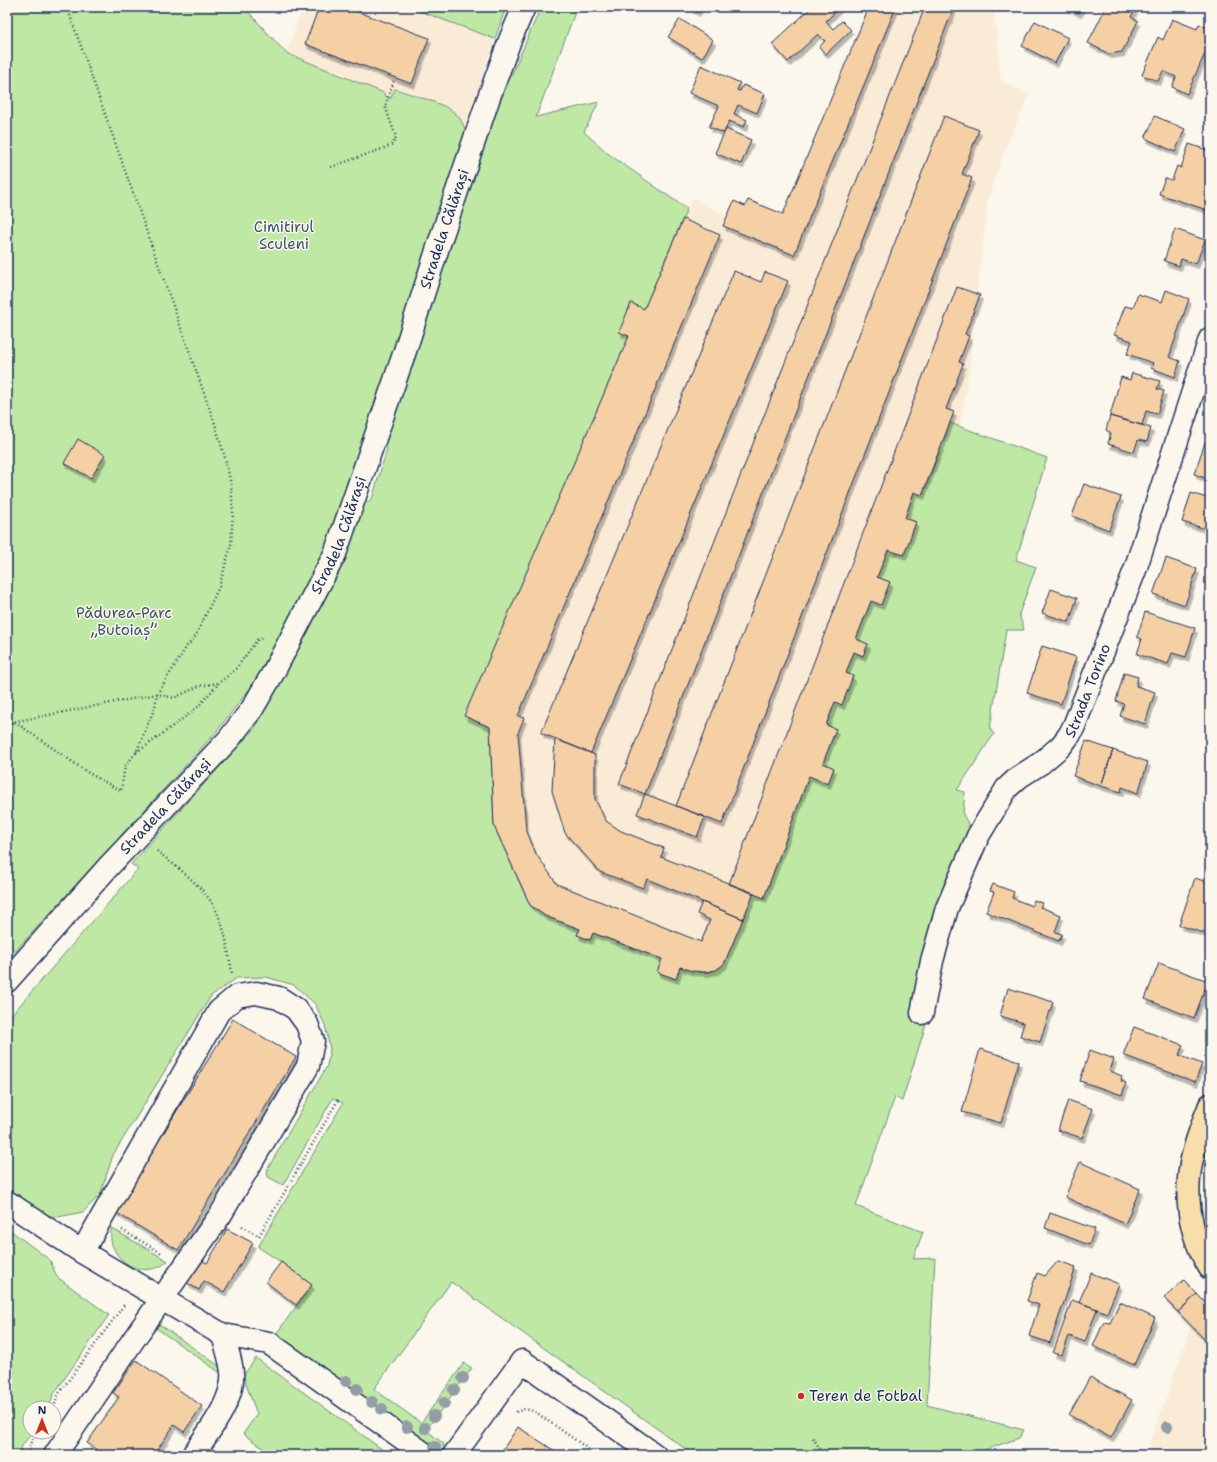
<svg xmlns="http://www.w3.org/2000/svg" width="1217" height="1462" viewBox="0 0 1217 1462" font-family="'Shantell Sans',sans-serif">
<defs>
<filter id="shadow"><feDropShadow dx="2.5" dy="4.5" stdDeviation="0" flood-color="#0004"/></filter>
</defs>
<rect width="100%" height="100%" fill="#fbf7ec"/>
<filter id="ink" filterUnits="userSpaceOnUse"><feTurbulence type="fractalNoise" baseFrequency=".025" numOctaves="2"/><feDisplacementMap in="SourceGraphic" scale="8" xChannelSelector="R" yChannelSelector="G"/><feConvolveMatrix kernelMatrix="1 2 1 2 8 2 1 2 1" color-interpolation-filters="sRGB"/></filter>
<g filter="url(#ink)">
<path fill="#faebd7" d="M303,7H506L465,127L456,113L276,81Z
M869,7H994L1001,81L1029,94L1005,150L988,198L969,372L960,428L949,423L922,495L915,492L916,522L904,555L888,550L877,577L890,582L868,644L863,656L854,653L853,676L842,705L826,725L836,729L823,763L834,768L828,784L809,777L764,898L754,893L724,964L716,970L705,972L692,971L680,967L676,979L657,972L593,934L590,940L577,935L579,929L545,916L530,905L494,826L464,716L628,336L619,332L631,303L645,309L687,209L693,198L727,216L734,201L745,206L748,200L783,214Z
M1191,1326L1210,1345V1455H1151L1150,1440L1166,1399Z"/>
<path fill="#bfe8a4" stroke="#6d8c81" d="M7,7H244L286,53L384,93L385,96L390,99L395,89C409,94 447,104 456,114C462,120 465,128 467,136L323,555L295,613L255,682L217,731L7,960Z
M409,7H506L495,39Z
M541,7H577L536,117L599,102L584,132L610,155L687,209L644,309L629,336L465,716L490,727L494,826L530,905L545,916L580,929L577,935L590,940L593,933L662,959L658,972L675,979L680,967C690,970 706,976 716,970C719,969 722,965 724,964L754,893L764,898L809,776L828,783L834,768L823,763L836,729L826,725L835,702L842,704L853,676L846,673L854,652L863,656L868,644L856,639L871,601L890,582L877,577L888,550L904,555L916,522L905,518L914,492L923,495L950,423L1047,458L1016,560L1036,567L1019,614L1024,630H1006L990,729L994,734L957,790L965,792L963,814L972,832L928,1018L902,1101L895,1097L856,1206L923,1232L913,1259L935,1258L927,1405L1024,1430L1019,1438L970,1455H694L451,1282L374,1389L421,1423L464,1363L472,1368L426,1430L444,1444V1451L441,1455L276,1334L312,1285L281,1262L258,1247L343,1103L333,1098L283,1185L268,1177L267,1170L327,1066L330,1049L325,1025L315,1004L294,985L266,977L237,978L211,996L113,1155L100,1195L83,1212L58,1217L45,1215L7,1187V1020L138,869L131,864L254,729L319,608L362,505L372,499L387,449L382,442L498,106Z
M7,1228L50,1260L57,1277L109,1315L53,1395L49,1408H30V1432H32L22,1446L19,1455H7Z
M111,1228L168,1261C150,1277 122,1269 113,1247C110,1241 111,1234 111,1228Z
M159,1324L222,1368L219,1372L156,1328Z
M256,1358L390,1455H273L243,1434L257,1414L243,1376Z"/>
<path fill="#f6d0a5" stroke="#1b2f5e" filter="url(#shadow)" d="M319,7H345L429,38L412,84L305,44Z
M689,7H700L697,12Z
M812,7H840L826,21L833,29L842,21L851,30L826,54L819,47L825,41L818,34L788,62L772,44Z
M869,7H896L794,255L723,226L734,201L745,206L748,200L783,214Z
M925,7H954L645,794L619,784Z
M1067,7H1083L1079,13Z
M1106,7H1136L1131,17L1138,21L1122,52L1109,54L1088,43Z
M680,19L713,40L702,58L668,37Z
M1172,19L1197,29L1199,24L1210,29V42L1187,94L1172,87L1176,77L1163,71L1158,81L1142,75L1158,37L1163,40Z
M1035,21L1068,38L1055,63L1022,46Z
M701,65L740,83L737,90L740,91L743,85L765,94L757,113L738,105L734,114L747,120L744,127L729,121L724,133L709,127L719,106L689,93Z
M944,116L979,130L962,174L972,178L722,824L676,806Z
M1155,116L1185,129L1175,152L1145,138Z
M726,129L751,140L741,164L715,153Z
M1189,144L1210,151V211L1159,194L1165,178L1172,180L1177,166L1181,168Z
M683,219L720,235L518,716L524,718L518,733L526,829L536,854L557,884L701,942L710,920L697,914L702,902L743,919L724,964L716,970L705,972L692,971L680,967L676,979L657,972L662,959L593,933L590,940L577,935L580,929L545,916L530,905L494,826L490,727L464,716L629,336L619,332L631,303L644,309Z
M1175,229L1205,240L1196,264L1181,259L1179,266L1164,261Z
M734,271L761,282L765,272L788,281L591,753L541,733Z
M957,287L980,295L965,334L969,336L959,362L963,364L946,409L954,412L922,495L914,492L905,518L916,522L904,555L888,550L877,577L890,582L881,605L871,601L856,639L868,644L863,656L854,652L846,673L853,676L842,705L835,702L826,725L836,729L823,763L834,768L828,784L809,776L764,898L729,884Z
M1166,290L1189,299L1169,357L1180,361L1175,377L1151,368L1153,363L1127,354L1132,341L1114,335L1125,306L1133,308L1138,294L1162,302Z
M1132,373L1160,381L1157,389L1164,391L1157,414L1146,411L1142,425L1110,416L1121,377L1130,380Z
M1110,416L1151,428L1147,442L1138,440L1134,452L1108,444L1111,433L1106,430Z
M78,439L105,455L91,478L64,463Z
M1206,440L1210,442V480L1194,474Z
M1084,484L1121,497L1109,530L1072,516Z
M1191,493L1210,499V530L1182,522Z
M1166,558L1197,569L1185,605L1153,594Z
M1051,589L1077,598L1069,622L1042,613Z
M1145,612L1195,628L1186,657L1172,653L1168,664L1137,654L1142,639L1137,637Z
M1042,646L1076,657L1061,704L1027,693Z
M1124,673L1138,677L1136,686L1155,692L1145,724L1120,716L1124,704L1116,701Z
M555,739L595,755V799L606,821L621,831L664,848L661,857L754,893L743,919L647,879L643,888L600,872L565,833L552,791Z
M1086,741L1113,750L1101,786L1073,776Z
M1113,750L1148,762L1138,793L1122,787L1121,792L1101,786Z
M645,794L705,817L697,837L637,814Z
M1195,878L1210,883V935L1179,925Z
M993,884L1014,892L1012,898L1032,906L1034,900L1042,903L1040,907L1061,915L1055,932L1062,934L1059,941L986,912L994,892L990,891Z
M1159,963L1208,981L1194,1018L1145,999Z
M1008,988L1053,1002L1040,1042L1020,1036L1024,1023L1000,1016Z
M233,1019L296,1057L178,1250L115,1212Z
M1134,1027L1183,1045L1179,1055L1202,1064L1195,1082L1123,1055Z
M980,1049L1019,1061L1001,1123L962,1112Z
M1090,1050L1114,1059L1110,1071L1122,1076L1121,1081L1126,1083L1122,1095L1080,1081Z
M1068,1100L1093,1109L1082,1138L1058,1130Z
M1080,1162L1140,1189L1125,1224L1065,1197Z
M1050,1213L1095,1229L1089,1245L1045,1228Z
M227,1229L253,1243L224,1292L204,1281L199,1290L187,1283L201,1260L207,1263Z
M1058,1261L1076,1267L1050,1343L1029,1336L1039,1305L1027,1301L1037,1273L1045,1276Z
M281,1262L312,1285L296,1305L266,1282Z
M1091,1273L1119,1284L1107,1313L1079,1302Z
M1184,1280L1197,1294L1178,1312L1164,1298Z
M1197,1294L1210,1308V1345L1178,1312Z
M1072,1300L1097,1309L1085,1342L1069,1336L1062,1355L1053,1353Z
M1120,1302L1155,1318L1134,1365L1093,1346L1104,1322L1110,1323Z
M136,1360L202,1406L184,1432L174,1425L154,1455H105L87,1443L119,1397L113,1393Z
M1090,1377L1132,1400L1111,1438L1069,1415Z
M518,1427L561,1455H499Z"/>
<g fill="none" stroke-linecap="round" stroke-linejoin="round">
<g stroke="#1b2f5e" stroke-width="25">
<g id="minor">
<path id="s1" d="M7,981L109,866L229,739L252,709L273,673L335,554L404,354L439,244L489,97L510,40L524,7"/>
<path id="s2" d="M922,1013L932,961L947,908L978,836L1007,788L1019,777L1041,763L1061,746L1070,734L1074,726L1135,570L1210,339"/>
<path d="M7,1202L82,1252L223,1335C226,1347 231,1360 232,1372C235,1400 208,1432 193,1455"/>
<path d="M223,1335L269,1343L426,1455"/>
<path d="M55,1455L136,1336L221,1214L308,1066L313,1041L307,1024L296,1009L279,998L256,993L237,996L219,1011L82,1252"/>
<path d="M454,1455L522,1361L655,1455"/>
</g>
</g>
<g stroke="#1b2f5e" stroke-width="25">
<path id="major" d="M1210,1105C1204,1120 1198,1136 1194,1151C1183,1190 1188,1233 1210,1268"/>
</g>
<path stroke="#1b2f5e" stroke-width="2.5" stroke-dasharray="1 3" stroke-linecap="butt" d="M331,167L385,148L393,144L396,137L385,106L394,81
M15,722L87,772L121,791L125,766L136,753L155,707L157,694L187,646L194,639L219,587L231,545L233,511L231,484L225,458L215,424L67,7
M7,723L157,694L174,698L199,686L219,683L235,670L257,640L263,638
M136,752L146,746L197,708L219,683
M7,768L10,799L7,841
M157,851C176,867 200,883 213,905C225,925 228,950 232,973
M242,1226L259,1236L338,1100
M122,1230L163,1254
M54,1408L57,1396L124,1305
M516,1412L525,1409L534,1411L597,1455
M813,1438L824,1455
M29,1455L31,1441L37,1432"/>
<use href="#minor" stroke="#fbf7ec" stroke-width="22"/>
<use href="#major" stroke="#f8deab" stroke-width="22"/>
</g>
<g fill="#929da6">
<circle cx="463" cy="1378" r="6"/>
<circle cx="346" cy="1381" r="6"/>
<circle cx="357" cy="1389" r="6"/>
<circle cx="454" cy="1390" r="6"/>
<circle cx="372" cy="1402" r="6"/>
<circle cx="444" cy="1403" r="6"/>
<circle cx="382" cy="1409" r="6"/>
<circle cx="434" cy="1416" r="6"/>
<circle cx="407" cy="1427" r="6"/>
<circle cx="1167" cy="1427" r="6"/>
<circle cx="425" cy="1428" r="6"/>
<circle cx="435" cy="1447" r="6"/>
</g>
</g>
<circle fill="#c8321e" stroke="#fbf7ec" stroke-width="1.5" cx="801" cy="1396" r="4"/>
<g text-anchor="middle" stroke-width="3" stroke-linejoin="round" paint-order="stroke">
<g font-size="15" fill="#3c546c" stroke="#fbf7ec">
<text x="284" y="232">Cimitirul<tspan x="284" dy="17">Sculeni</tspan></text>
<text x="124" y="618">Pădurea-Parc<tspan x="124" dy="17">„Butoiaș”</tspan></text>
</g>
<g font-size="15" fill="#1b2f5e" stroke="#fbf7ec">
<text dy="5" stroke="none"><textPath href="#s1" startOffset="885">Stradela Călărași</textPath></text>
<text dy="5" stroke="none"><textPath href="#s1" startOffset="561">Stradela Călărași</textPath></text>
<text dy="5" stroke="none"><textPath href="#s2" startOffset="373">Strada Torino</textPath></text>
<text dy="5" stroke="none"><textPath href="#s1" startOffset="236">Stradela Călărași</textPath></text>
</g>
<g font-size="15" fill="#1b2f5e" stroke="#fbf7ec" text-anchor="start">
<text x="809" y="1401">Teren de Fotbal</text>
</g>
</g>
<rect width="1217" height="1462" fill="none" stroke="#fbf7ec" stroke-width="24"/>
<rect x="12" y="12" width="1193" height="1438" fill="none" stroke="#1b2f5e" stroke-width="1.5" filter="url(#ink)"/>
<g transform="translate(42 1420)"><circle r="19" fill="#fbf7ec" stroke="#a1a7b3"/>
<path d="M0-3L7 15L0 10L-7 15Z" fill="#c8321e"/>
<text y="-6" font-size="11" font-weight="bold" text-anchor="middle" fill="#1b2f5e">N</text>
</g>
</svg>
